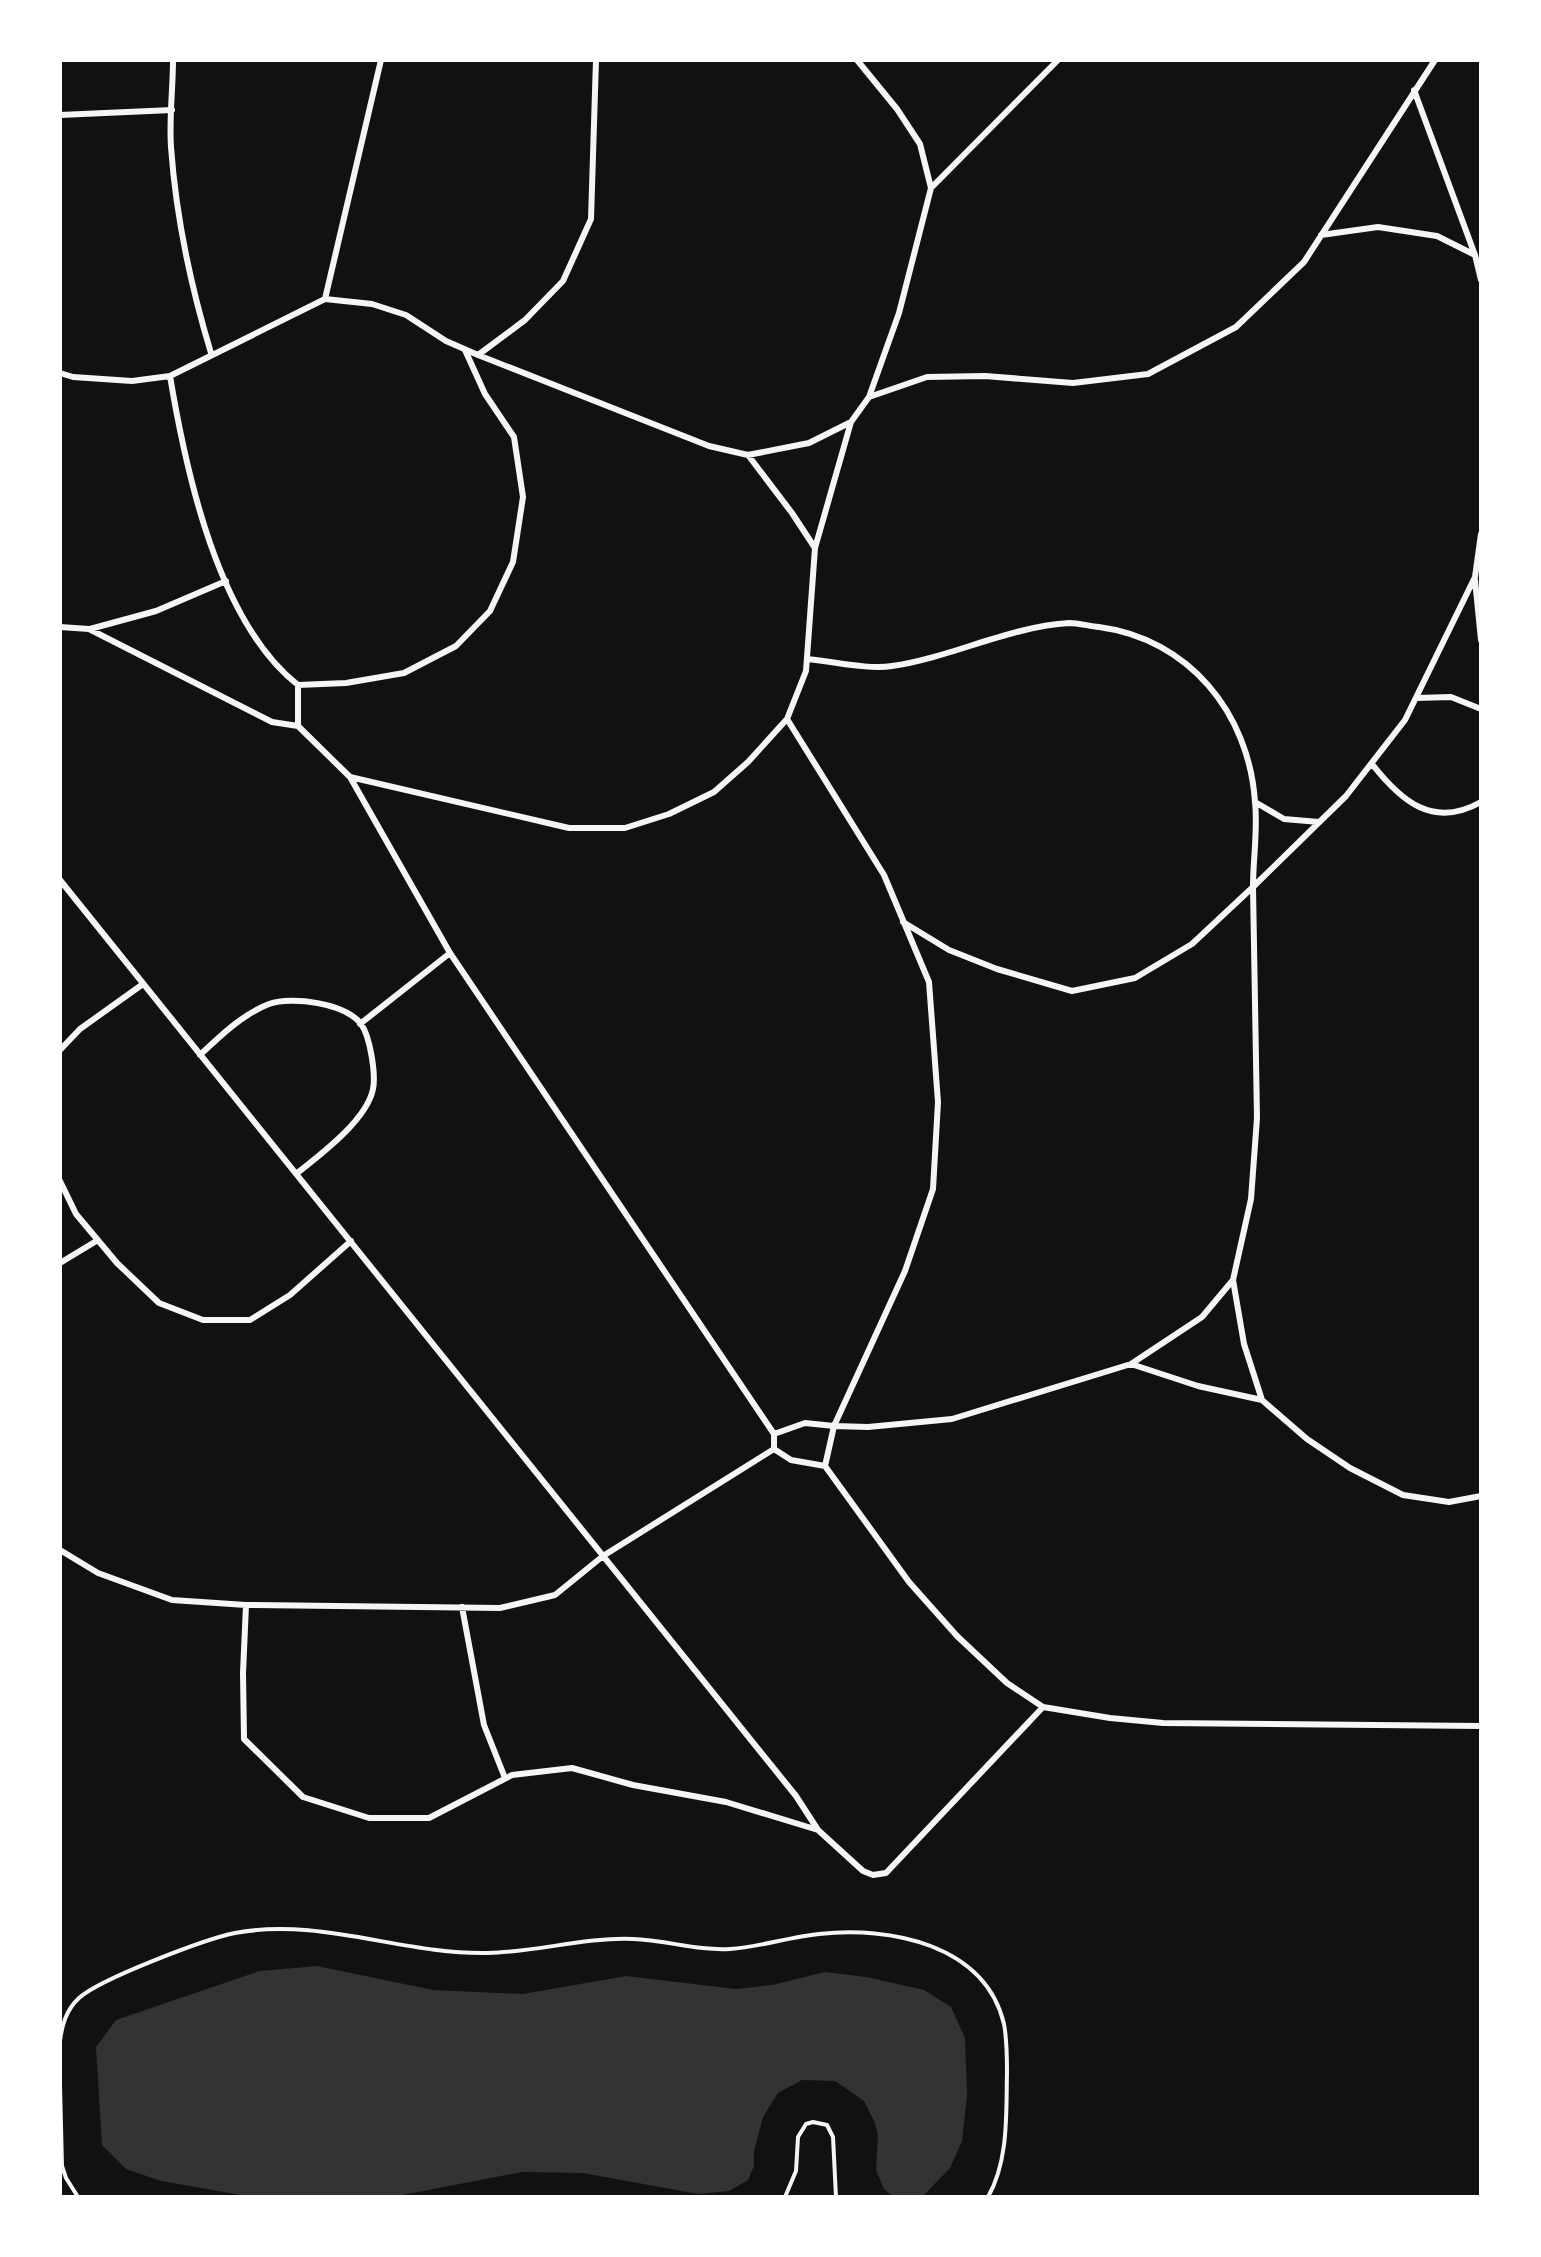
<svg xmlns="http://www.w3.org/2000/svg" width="1541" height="2257" viewBox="0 0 1541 2257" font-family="Barlow,sans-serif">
<rect width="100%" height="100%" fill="#111"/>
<path fill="#333" d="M317,1966L433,1990L523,1994L626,1976L736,1989L772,1985L825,1972L866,1977L924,1990L951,2007L965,2038L967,2095L962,2141L950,2168L924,2195L920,2197H893L884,2189L876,2170L878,2136L875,2123L864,2101L835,2081L802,2080L778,2093L763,2117L754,2151V2166L748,2180L729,2191L698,2194L583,2173L522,2172L392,2197H252L161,2181L126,2169L102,2145L96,2047L116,2020L260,1971Z"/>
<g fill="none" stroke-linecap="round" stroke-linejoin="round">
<path stroke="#f5f5f5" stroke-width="4" d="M60,2041C62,2025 66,2010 79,1998C100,1979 205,1939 235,1933C320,1917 404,1955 488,1953C537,1952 585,1937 633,1939C666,1940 697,1951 730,1949C760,1947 789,1937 819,1934C889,1926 985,1944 1004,2024C1007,2040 1007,2056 1007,2072C1006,2113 1009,2160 988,2197
M60,2085L62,2166L66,2178L78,2197
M785,2197L796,2171L798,2137L806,2124L813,2122L827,2125L833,2137L836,2197"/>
<path stroke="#f5f5f5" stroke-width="6" d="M173,60C173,89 169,118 171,147C176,217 191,287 211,353
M857,60L897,109L920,144L931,188L899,313L869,397
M1414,90L1475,255L1481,280
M60,115L172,110
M931,188L1058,60
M1321,235L1378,227L1437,236L1475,255
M325,299L381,60
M478,355L525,320L563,281L591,219L596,60
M60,373L73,377L132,381L170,376L325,299L372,304L406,315L446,341L478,355L709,446L748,455L809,443L851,422L869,397L927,377L985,376L1073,383L1148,374L1236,327L1304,262L1435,60
M170,376C186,472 218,622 298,685L346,683L404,673L456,646L490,611L513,562L523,497L514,437L485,394L465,350
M748,455L792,513L815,548
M1475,580L1481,640
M60,627L89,629L272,722L298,726
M90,629L156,611L226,581
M807,659C832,661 868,670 892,666C949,658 1012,626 1069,623C1078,623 1089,626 1099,627C1189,639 1249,713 1255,802C1258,829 1253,859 1253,887L1192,944L1135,978L1072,991L997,969L949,950L903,922
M298,685V726L350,777L450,953L774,1434L805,1423L834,1426L825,1466
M1416,698L1451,697L1481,709
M787,719L884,875L929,982L938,1102L933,1189L905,1271L834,1426L868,1427L952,1419L1131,1364L1202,1317L1233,1280L1251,1199L1257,1118L1253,887L1346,796L1405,720L1475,577L1481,534
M1372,764C1401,801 1433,829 1481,802
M350,777L569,828H625L669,814L714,792L748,762L787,719L806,671L815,548L851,422
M1255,802L1284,819L1319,822
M60,880L796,1796L818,1830L726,1802L633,1785L572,1768L512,1775L429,1818H369L303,1797L244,1739L243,1673L246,1605
M360,1024L450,953
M60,1050L80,1029L143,984
M200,1055C220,1036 243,1014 269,1004C292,996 345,1003 361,1024C370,1036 376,1074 373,1089C367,1120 320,1155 296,1174
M60,1181L76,1214L117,1263L159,1303L203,1320H250L290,1295L351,1241
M60,1263L98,1240
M1233,1280L1244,1344L1262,1400
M1131,1364L1198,1386L1262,1400L1307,1439L1350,1468L1403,1495L1449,1502L1481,1496
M774,1434V1449L791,1460L825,1466L909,1582L957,1636L1007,1683L1043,1707L1110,1718L1163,1723L1481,1726
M60,1550L98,1573L172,1600L246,1605L500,1608L555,1595L603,1556L774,1449
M462,1607L484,1725L505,1778
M818,1830L863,1871L873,1875L886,1873L1043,1707"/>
</g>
<rect width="1541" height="2257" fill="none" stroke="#ffffff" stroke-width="124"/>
</svg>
